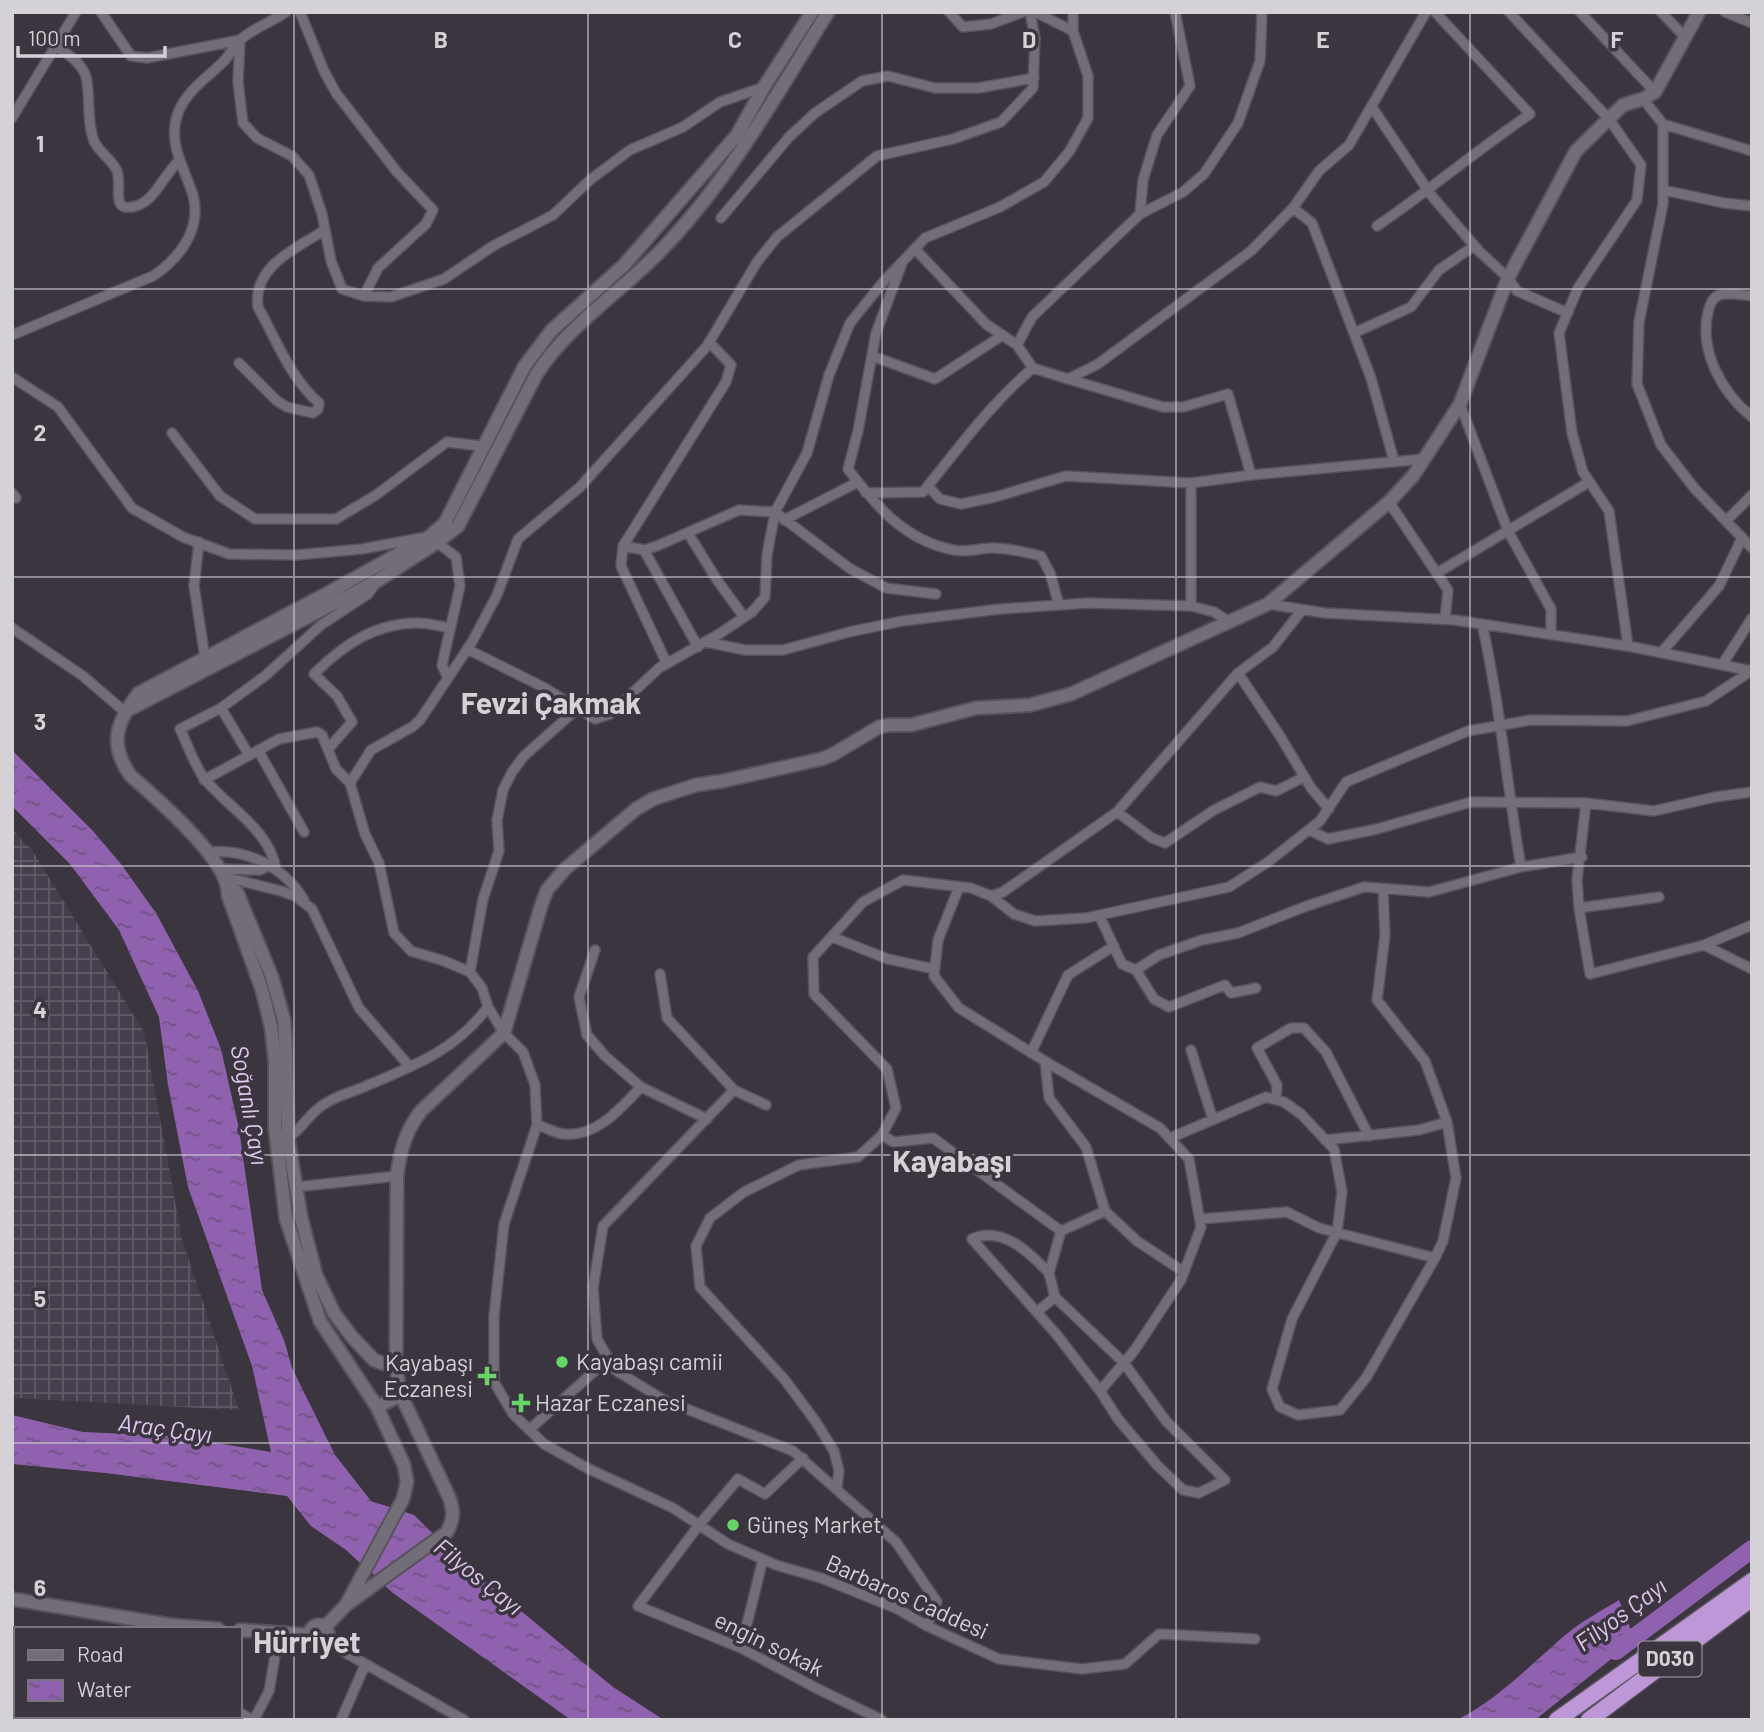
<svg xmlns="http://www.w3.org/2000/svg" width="1764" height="1732" viewBox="0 0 1764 1732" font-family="Barlow,sans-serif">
<defs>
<pattern id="industrial-grid" width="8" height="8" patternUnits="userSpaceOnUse" patternTransform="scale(1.75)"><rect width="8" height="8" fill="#473e4d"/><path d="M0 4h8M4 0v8" fill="none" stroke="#615966"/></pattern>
<pattern id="water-ripples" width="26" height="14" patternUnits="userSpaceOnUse" patternTransform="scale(1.75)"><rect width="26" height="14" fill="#9061ae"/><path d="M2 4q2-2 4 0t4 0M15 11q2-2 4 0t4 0" fill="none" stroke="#705382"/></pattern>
</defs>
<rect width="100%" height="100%" fill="#3b353f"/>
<path fill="url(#industrial-grid)" d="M12,829L32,850L144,1032L182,1239L239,1410L12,1398Z"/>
<path fill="url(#water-ripples)" d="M12,750L93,831L121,864L156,913L198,991L221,1049L239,1129L262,1290L284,1340L292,1368L335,1455L371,1501L414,1515L463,1563L613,1687L664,1720H571L393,1593L346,1550L311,1526L287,1496L105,1473L12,1464V1415L83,1432L173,1436L271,1452L252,1366L188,1187L168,1085L159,1017L119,930L70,864L12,806Z
M1619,1600L1635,1640L1535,1720H1457C1501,1697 1528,1667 1564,1636C1580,1622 1601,1611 1619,1600Z"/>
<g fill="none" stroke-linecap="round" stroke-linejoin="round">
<path stroke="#9061ae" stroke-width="18" d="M1616,1651L1752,1549"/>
<g stroke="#57535b" stroke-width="12">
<path id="street" d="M101,12L131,56L147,58L240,40L238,82L243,123L257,138L292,156L309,175L322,214L331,261L342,289L364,296L391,297L444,279L493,246L553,215L591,179L630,150L683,127L720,102L764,87
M300,12L324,71L336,93L397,172L433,210L426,224L378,268L364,296
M949,12L963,27L991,24L1023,12
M1509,12L1609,119L1641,165L1637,200L1578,288L1559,333L1572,433L1583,472L1609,511L1628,646
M1580,12L1655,92
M1661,12L1685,37
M1725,12L1752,23
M1073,31V12
M56,47C67,53 82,63 86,77C91,98 86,120 94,141C99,153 112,159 117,171C123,187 108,216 139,205C156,198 165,173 179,161
M1643,99L1663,124V204L1639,322L1637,384L1661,445L1695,489L1752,548
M1372,107L1431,195L1479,251L1508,278L1517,291L1568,313
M12,118L76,12
M1663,124L1752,151
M1663,190L1724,203L1752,206
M1293,208L1312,223L1371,378L1394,461
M1140,214L1183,192L1204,174L1238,123L1260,61L1262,12
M721,218L789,137L815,113L862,81L888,76L935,88H978L1034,78
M1377,226C1430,190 1477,150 1530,114L1435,12
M915,249L986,324L1017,345
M901,266L876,333L858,431L848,469C876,506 905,541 954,550C966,553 980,548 993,548C1009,548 1025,552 1041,556L1050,573L1059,605
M1752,296C1742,295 1728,292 1719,295C1712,298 1710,305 1708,312C1699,351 1722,393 1752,417
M1354,333L1411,307L1439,270L1474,246
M12,335L153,276C180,258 202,229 193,195C184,167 167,143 178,113C186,91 208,77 224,61C230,55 234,45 240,40C253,28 272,22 286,12
M872,356L935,379L1003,335
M239,363L277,401L287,407L313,413L318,409L319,403C290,378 276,339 258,307C252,267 296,248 325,230
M1033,368L1068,379L1098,364L1251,251L1293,208L1319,171L1349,145L1426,12
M12,377L58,407L132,508L183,537L229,554L296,555L362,549L421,538
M1068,379L1163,407H1183L1228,394L1251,475
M1460,404L1508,531L1551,609V634
M172,433L220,496L255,519H336L376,495L447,442L482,446
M1191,483V606
M928,486L940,499L961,504L995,497L1066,476L1191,483L1251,475L1424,459
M12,493L16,498
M866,493L923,492C958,449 990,404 1033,368L1017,345L1032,317L1140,214L1143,180L1157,135L1190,86L1175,12
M1389,502L1448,590L1445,619
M784,520L858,482
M1726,521L1752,495
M688,533L717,580L744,617
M434,540L456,557L460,586L442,665L448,678
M199,542L194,586L205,658
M623,546L644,550L657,546L739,510L775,512L849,568L886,588L936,594
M644,550L698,647
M1437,573L1589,482
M1268,604L1325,613L1455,620L1633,647L1752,671
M1482,624C1500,704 1507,786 1521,867
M12,628L83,676L125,712
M706,642L745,650H783L849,632L902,621L1000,609L1088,603L1191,606L1214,612L1230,622
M467,649L545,688L595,719L610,714L659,668L719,634L752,612L765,597L767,555L775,512L807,453L829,375L850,323L884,281L925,238L1000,207L1044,182L1069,152L1088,118V76L1073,31L1035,12
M1661,653L1719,586L1742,538
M667,664L621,566L623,546L726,382L731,365L709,342
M1722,665L1752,618
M1238,673L1280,736L1311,788L1329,809
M221,708L249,755
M328,749L352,722L337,696L314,674C343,645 375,623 417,623C428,623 439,626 450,628
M258,750L304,832
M204,780L279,739L317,732L322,735L336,769L350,783
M1586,803L1577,880L1579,908L1590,974L1704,945L1752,969
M1117,812L1152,838L1165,843L1214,810L1260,787L1276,791L1304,777
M1309,830L1328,839L1377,829L1471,802L1586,803L1654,811L1715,797L1752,792
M208,852C247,848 284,867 304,900
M220,869L260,870L268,866
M276,870C271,832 231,809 207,782C195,768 188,745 180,729L221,708L265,676L321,625L368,594L375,584
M225,877L281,891L295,896L312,909L359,1008L410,1067
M959,887L938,940L934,976L959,1008L1053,1066L1160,1128L1189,1159L1201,1227L1181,1280L1134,1351L1100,1391
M991,896L1003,892L1117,812L1238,673L1273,647L1302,610
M1579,908L1659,897
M1099,915L1122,964L1136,970L1159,955L1202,940L1238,933L1304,907L1364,887L1429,892L1521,867L1582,857
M832,937L888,959L934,969
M1704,945L1752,925
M595,950L579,997L587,1035L605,1056L641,1087L707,1119
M1136,970L1154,999L1169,1007L1225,985L1231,993L1256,988
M470,972L483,899L499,851L497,820L503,790L512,772L524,756L578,708
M660,974L667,1018L734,1090L766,1105
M488,1007L504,1033L523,1052L535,1085L537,1125L504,1224L494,1316V1382L513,1414L544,1444L587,1468L673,1508L728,1544L776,1565L821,1578L898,1609L927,1626L999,1659L1082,1669L1125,1664L1159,1634L1255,1639
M1191,1050L1213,1120
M1031,1053L1068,975L1114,946
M1045,1061L1049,1098L1086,1147L1105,1211L1137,1241L1184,1272
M734,1090L603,1226L593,1288L597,1339L615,1370L664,1400L793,1451L896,1542L937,1602L927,1626
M1276,1100L1277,1085L1257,1048L1291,1028H1304L1326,1052L1369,1136
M537,1125C545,1127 555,1133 563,1134C596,1138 621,1108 641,1087
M882,1135L894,1142L933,1138L1061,1231L1105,1211
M1170,1138L1266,1097L1284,1102L1301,1114L1334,1149L1342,1192L1337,1232L1292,1319L1272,1389L1280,1407L1298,1415L1340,1410L1366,1378L1435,1258L1443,1241L1456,1178L1447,1122L1425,1061L1377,1000L1385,935L1383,889
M285,1139C302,1131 309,1112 326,1103C338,1095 353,1092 366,1086C414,1066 456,1050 488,1007L482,988L470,972L444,961L411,951L394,933L379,863L365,834L350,783L371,750L412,727L420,720L472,642L497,595L518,539L580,487L707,346L757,262L777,237L877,156L953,139L1001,122L1033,88L1035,38L1030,12
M1325,1140L1419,1130L1447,1122
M296,1187L397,1176
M1200,1219L1287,1212L1319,1228L1435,1258
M1049,1273C1030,1253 1002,1225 972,1239L1057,1335L1100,1391L1118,1419L1157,1465L1183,1490L1199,1493L1225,1480L1166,1421L1124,1363L1055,1297L1049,1273L1061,1231
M1037,1312L1055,1297
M529,1430L608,1359
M803,1458L765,1494L738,1479L699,1525L638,1606L741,1648L816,1688L882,1720
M837,1487L839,1471L834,1451L816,1422L785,1380L700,1287L696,1246L710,1218L744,1192L799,1165L858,1157L882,1135L896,1108L887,1069L814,994L813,957L863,902L903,880L971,888L991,896L1014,914L1035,921L1086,918L1229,887L1268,862L1320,821L1346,782L1468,731L1531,720L1627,721L1706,701L1751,671
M325,1641L464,1720
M741,1648L763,1559
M240,1713L253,1720
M254,1720L269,1691L279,1633
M341,1720L365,1665"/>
</g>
<g stroke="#57535b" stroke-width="16">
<path id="secondary" d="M128,710L377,581L436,543L458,526L536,375C569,323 626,289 667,244C732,175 778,92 828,12
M228,886L237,892L272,977L284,1020L286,1049L288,1138L301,1217L316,1275L334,1313L352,1337L374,1360L396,1368
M377,1407L401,1395
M12,1599L170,1625L218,1629
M346,1605L447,1532C454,1519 454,1511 449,1497L401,1395L396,1368L397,1176C400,1151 405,1132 421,1111L504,1033L541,906L547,890L565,869L636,809L653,799L696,785L723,781L821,759L832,755L879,727L889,725H911L976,708L1030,705L1071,694L1268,604L1389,502L1413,476L1460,404L1508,278L1576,151L1623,105L1643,99L1655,92L1699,12
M310 1634a9 9 0 1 1 18 0a9 9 0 1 1-18 0Z
M325,1627L346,1605L403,1499L407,1482L404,1465L377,1407L320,1321L286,1219L275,1128V1060L271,1026L262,990L228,895C230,861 156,798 130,775C108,743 117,721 139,693L326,594L429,537L445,523L524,367L551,331L624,265L737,135L764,87L812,12
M240,1630L309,1635"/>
</g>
<g stroke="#57535b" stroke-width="19">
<path id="highway" d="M12,1687L16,1688
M12,1702L16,1704
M45,1716L53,1720
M82,1716L91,1720
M1557,1720L1752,1581
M1589,1720L1752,1598"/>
</g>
<use href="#street" stroke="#736d78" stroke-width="9"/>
<use href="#secondary" stroke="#736d78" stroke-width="12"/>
<use href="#highway" stroke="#bd97d7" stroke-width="16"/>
</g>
<path fill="none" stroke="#d4d1d7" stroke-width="2" stroke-opacity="0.55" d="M294,12V1720M588,12V1720M882,12V1720M1176,12V1720M1470,12V1720M12,289H1752M12,577H1752M12,866H1752M12,1155H1752M12,1443H1752"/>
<g fill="#66d466" stroke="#3b353f" stroke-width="2.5">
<circle cx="562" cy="1362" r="7"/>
<path d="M483.5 1365.5h7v7h7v7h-7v7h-7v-7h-7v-7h7z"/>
<path d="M517.5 1392.5h7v7h7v7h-7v7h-7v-7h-7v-7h7z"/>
<circle cx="733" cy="1525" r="7"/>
</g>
<g text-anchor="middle" stroke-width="7" stroke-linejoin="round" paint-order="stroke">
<rect fill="#3b353f" stroke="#a6a2a9" stroke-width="2" x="1638.5" y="1641.5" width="63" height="35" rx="5"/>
<g font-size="21" font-weight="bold" fill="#d4d1d7">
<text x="1670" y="1666">D030</text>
</g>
<g font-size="23" fill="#d4d1d7" stroke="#3b353f" text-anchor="start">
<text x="576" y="1370">Kayabaşı camii</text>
<text x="473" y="1371" text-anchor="end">Kayabaşı<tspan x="473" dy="26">Eczanesi</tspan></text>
<text x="535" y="1411">Hazar Eczanesi</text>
<text x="747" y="1533">Güneş Market</text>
</g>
<g font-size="23" fill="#d4d1d7" stroke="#3b353f">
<text transform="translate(907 1597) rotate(24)" y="8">Barbaros Caddesi</text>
<text transform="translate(769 1644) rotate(26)" y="8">engin sokak</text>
</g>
<g font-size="24" font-style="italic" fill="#e0c8f1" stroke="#3b353f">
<text transform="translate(249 1105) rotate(80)" y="8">Soğanlı Çayı</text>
<text transform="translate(165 1429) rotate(8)" y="8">Araç Çayı</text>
<text transform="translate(478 1577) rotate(39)" y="8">Filyos Çayı</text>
<text transform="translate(1621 1615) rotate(-36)" y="8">Filyos Çayı</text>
</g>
<g font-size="30" font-weight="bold" fill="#d4d1d7" stroke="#3b353f">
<text x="551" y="714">Fevzi Çakmak</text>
<text x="952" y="1172">Kayabaşı</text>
<text x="307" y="1653">Hürriyet</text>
</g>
</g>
<g font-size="23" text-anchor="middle" font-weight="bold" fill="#d4d1d7" stroke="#3b353f" stroke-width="7" stroke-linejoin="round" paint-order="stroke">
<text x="441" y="48">B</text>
<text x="735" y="48">C</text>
<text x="1029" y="48">D</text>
<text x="1323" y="48">E</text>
<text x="1617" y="48">F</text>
<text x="40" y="152">1</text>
<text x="40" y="441">2</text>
<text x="40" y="730">3</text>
<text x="40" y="1018">4</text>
<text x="40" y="1307">5</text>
<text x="40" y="1596">6</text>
</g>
<rect width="1764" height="1732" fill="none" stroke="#d4d1d7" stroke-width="28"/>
<rect x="14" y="1627" width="228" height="91" fill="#3b353f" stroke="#78737c" stroke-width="2"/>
<rect x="28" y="1650" width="35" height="10" fill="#736d78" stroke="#78737c" stroke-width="2"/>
<text x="77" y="1662" font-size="21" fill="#d4d1d7">Road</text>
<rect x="28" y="1680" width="35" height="21" fill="url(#water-ripples)" stroke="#78737c" stroke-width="2"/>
<text x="77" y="1697" font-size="21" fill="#d4d1d7">Water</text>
<path d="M18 46v10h147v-10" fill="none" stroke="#d4d1d7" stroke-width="3.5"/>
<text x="28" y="46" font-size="21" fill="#d4d1d7" stroke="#3b353f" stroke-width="5" paint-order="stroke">100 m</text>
</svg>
